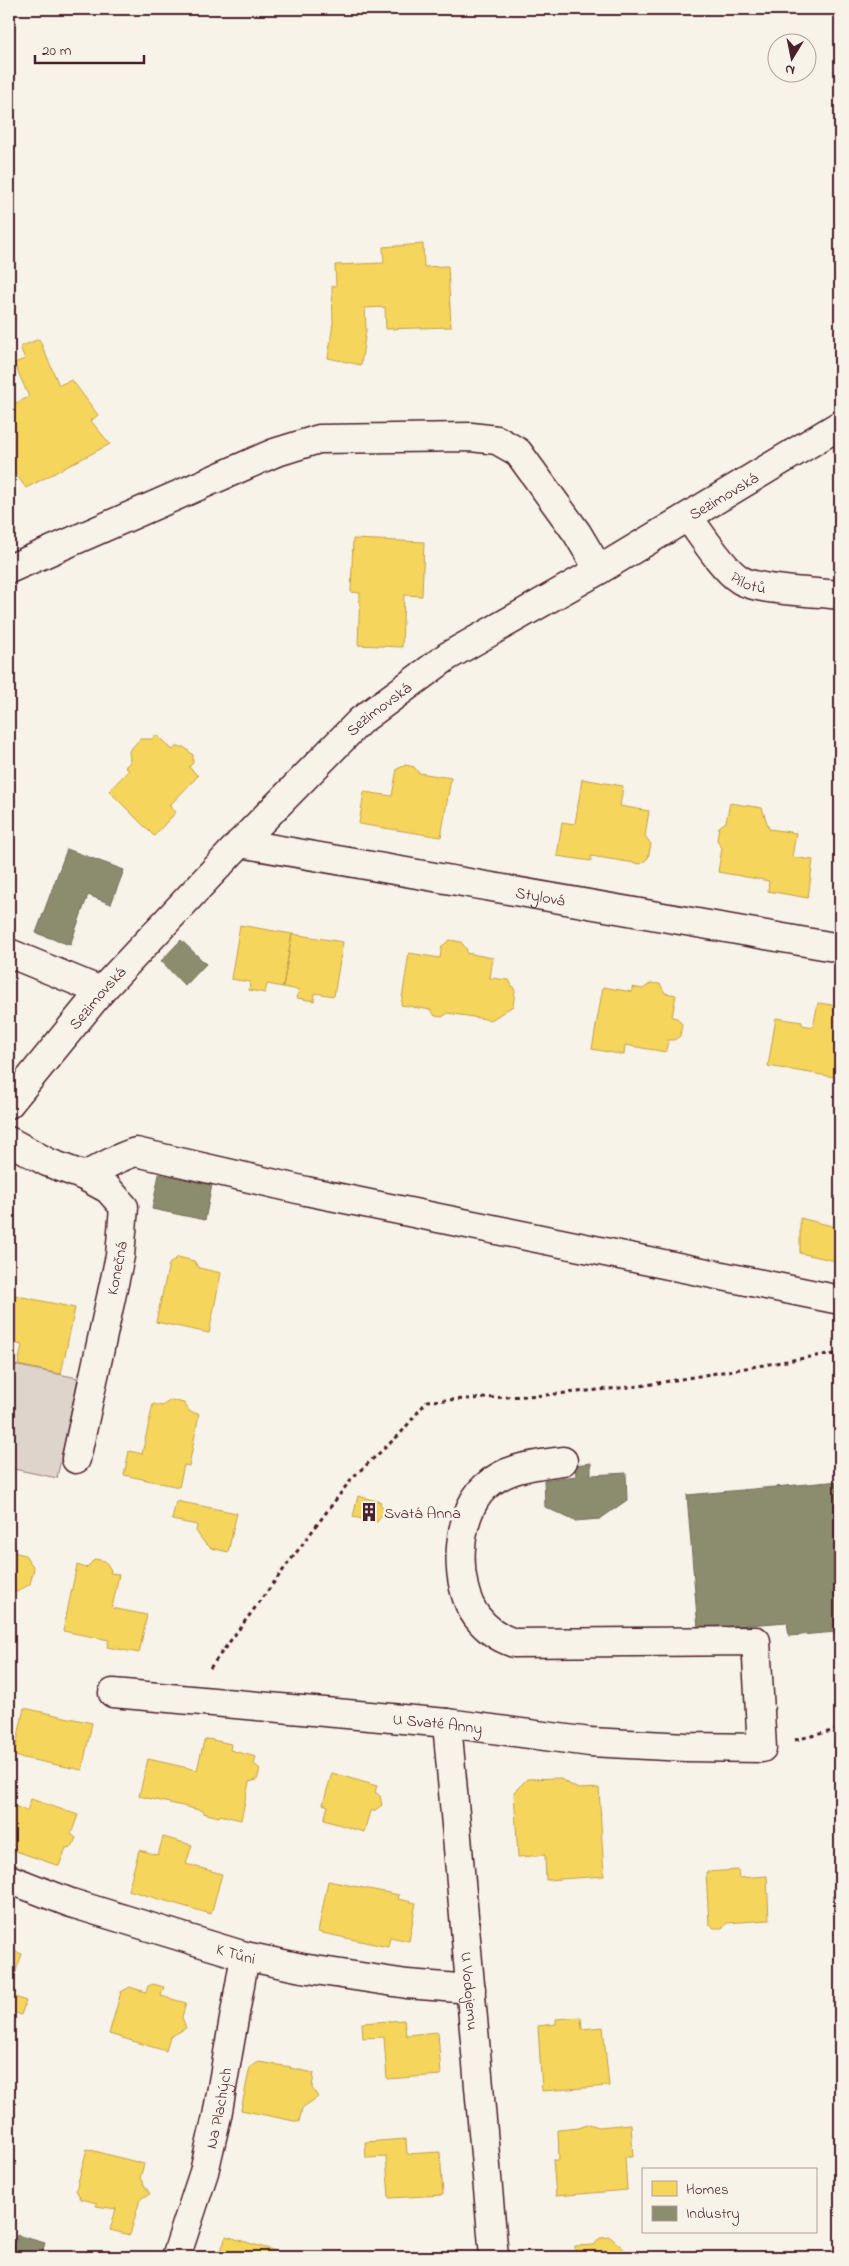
<svg xmlns="http://www.w3.org/2000/svg" width="849" height="2266" viewBox="0 0 849 2266" font-family="'Indie Flower',sans-serif">
<rect width="100%" height="100%" fill="#f7f3e8"/>
<filter id="ink" filterUnits="userSpaceOnUse"><feTurbulence type="fractalNoise" baseFrequency=".02" numOctaves="2"/><feDisplacementMap in="SourceGraphic" scale="10" xChannelSelector="R" yChannelSelector="G"/><feConvolveMatrix kernelMatrix="1 2 1 2 8 2 1 2 1" color-interpolation-filters="sRGB"/></filter>
<g filter="url(#ink)">
<path fill="#ded4cc" stroke="#947a7c" d="M9,1364L78,1378L57,1478L9,1468Z"/>
<path fill="#f6d55c" stroke="#c29e4d" d="M423,244L424,267L448,266L451,327L386,329L385,307L365,308L366,330L361,365L328,358L333,323L332,286H336L335,265L384,263L383,247Z
M39,339L59,385L72,380L98,415L91,421L110,444L26,488L9,465V406L29,397L14,363L25,359L20,347Z
M353,539L424,542L422,596L404,595L402,647L358,645L360,593L351,592Z
M156,735L173,750L176,747H184L193,755V763L189,767L198,776L169,806L176,812L154,836L109,791L129,770L125,767L130,762L129,751L140,739H152Z
M406,765L414,767L419,773L451,778L441,837L359,824L364,792L392,796L397,769Z
M582,779L623,786L620,806L649,811L645,836L651,844L648,858L641,864L591,856V861L557,856L562,822L575,824Z
M730,803L762,808L769,829L796,833L792,857L813,860L808,898L768,891L769,881L718,872L722,848L717,840L719,827L726,822Z
M240,925L292,934L283,987L267,984L265,993L249,990L250,982L231,979Z
M292,934L343,942L334,996L315,993L314,1001L297,998L299,990L283,987Z
M450,940L461,942L467,950L466,953L493,958L490,978L509,980L515,991L513,1006L491,1020L448,1013L442,1017L435,1016L431,1010L401,1005L409,953L440,958L442,946Z
M651,983L660,984L665,993L676,995L672,1017L677,1018L682,1024L680,1036L674,1040H668L666,1052L625,1045L624,1055L592,1049L603,987L632,992V987L643,989Z
M818,1003L840,1006V1078L768,1066L776,1018L802,1022V1025L813,1027Z
M800,1218L840,1228V1262L800,1253Z
M178,1257L194,1261L199,1268L221,1273L209,1333L156,1322L169,1264Z
M9,1294L75,1308L61,1374L18,1365L22,1345L9,1342Z
M171,1400L184,1403L190,1412L199,1414L189,1466L184,1465L179,1487L124,1475L129,1451L142,1454L153,1404L162,1406Z
M358,1496L381,1502L380,1504L384,1508L382,1515L377,1522L353,1517Z
M176,1501L237,1513L228,1552L211,1548L203,1541L196,1531L197,1525L172,1520Z
M9,1551L25,1555L34,1568L30,1584L17,1592L9,1590Z
M95,1559L105,1561L111,1570L110,1573L119,1574L112,1608L147,1615L139,1653L107,1647L109,1640L63,1631L77,1565L86,1568Z
M24,1708L92,1723L82,1770L14,1756Z
M208,1739L231,1744L230,1750L256,1757L254,1764L260,1769L257,1780L249,1782L241,1820L220,1815L219,1817L203,1813L204,1811L139,1796L148,1759L197,1770L204,1741Z
M332,1773L377,1786L375,1792L380,1796L382,1805L374,1811H370L364,1832L324,1820L328,1806L323,1804Z
M559,1778L578,1789L599,1788L604,1876L546,1880L545,1855L518,1857L514,1792L527,1779Z
M31,1799L78,1815L71,1834L76,1838L72,1847L66,1848L59,1866L13,1850L15,1846L9,1844V1804L27,1811Z
M163,1837L192,1845L186,1864L222,1874L211,1914L128,1890L139,1850L158,1855Z
M738,1870L739,1878L767,1876L769,1920L727,1923L722,1928H714L709,1924L706,1872Z
M328,1881L399,1895L398,1899L416,1903L409,1941L390,1937L388,1947L318,1932Z
M9,1949L22,1954L9,1990Z
M153,1984L164,1987L161,1996L186,2003L182,2017L186,2028L170,2037L166,2051L109,2034L121,1992L130,1987L146,1992L148,1986Z
M9,1995L26,2001L21,2015L9,2010Z
M581,2017L582,2029L603,2027L609,2086L542,2091L538,2026L556,2024V2019Z
M404,2020L406,2035L438,2032L441,2075L387,2079L384,2037L363,2038L362,2023Z
M259,2062L291,2067L290,2068L314,2073L312,2088L318,2097L302,2108L299,2122L241,2110L250,2067Z
M589,2124L599,2127L631,2124L633,2157H625L627,2190L556,2196L553,2160H559L558,2130L579,2128Z
M406,2139L407,2154L440,2152L443,2195L389,2198L386,2157L366,2158L365,2142Z
M87,2149L144,2164L140,2178L150,2194L140,2199L130,2235L110,2230L116,2209L96,2206L97,2203L81,2199L76,2190Z
M226,2236L282,2253L281,2257H219Z
M610,2237L632,2256L639,2255L641,2257H575V2246L594,2245L600,2238Z"/>
<path fill="#8c8c6e" stroke="#786b5a" d="M67,849L124,870L111,904L88,895L70,945L36,933Z
M181,940L206,964L185,986L161,961Z
M159,1174L212,1185L205,1220L152,1209Z
M591,1463V1475L626,1473L627,1500L600,1519L575,1521L545,1507L544,1480L576,1476L575,1465Z
M840,1481V1617L835,1618L836,1632L789,1636L787,1622L698,1629L687,1495Z
M17,2235L45,2243L41,2257H11Z"/>
<g fill="none" stroke-linecap="round" stroke-linejoin="round">
<g stroke="#4a1f2b" stroke-width="31">
<g id="minor">
<path id="s1" d="M688,517C701,534 722,568 739,579C755,591 817,592 840,595"/>
<path d="M9,569L274,453L319,439L471,437L497,440L518,452L577,533L599,570"/>
<path id="s2" d="M240,843L840,948"/>
<path d="M9,953L101,991"/>
<path id="s3" d="M9,1104L101,991L240,843L360,721L448,656L599,570L840,425"/>
<path d="M9,1141L47,1162L84,1176L108,1189L124,1207L120,1256L76,1459"/>
<path d="M84,1176C102,1168 117,1157 136,1152L306,1191L840,1300"/>
<path id="s4" d="M113,1693L447,1723L590,1742L686,1747L762,1748L756,1641L514,1643C499,1638 487,1630 477,1617C453,1586 455,1515 485,1487C506,1467 535,1465 563,1461"/>
<path id="s5" d="M447,1723L494,2257"/>
<path id="s6" d="M9,1879L71,1903L245,1956L302,1968L407,1984L471,1989"/>
<path id="s7" d="M176,2257L204,2172L217,2116L245,1956"/>
</g>
</g>
<path stroke="#4a1f2b" stroke-width="3" stroke-dasharray="4 4" stroke-linecap="butt" d="M210,1668L352,1478L400,1434L427,1401L546,1395L640,1386L828,1354L840,1355
M795,1740L840,1729"/>
<use href="#minor" stroke="#f7f3e8" stroke-width="28"/>
</g>
</g>
<defs>
<g id="building-bare" transform="scale(1.5)"><path d="M-4-6H4V6H1V3H-1V6H-4ZM-2.5-4.3h1.7v1.8h-1.7ZM.8-4.3h1.7v1.8H.8ZM-2.5-1h1.7V.8h-1.7ZM.8-1h1.7V.8H.8Z" fill="#4a1f2b" stroke="#f7f3e8" stroke-width="2.5" paint-order="stroke"/></g>
</defs>
<g fill-rule="evenodd">
<use href="#building-bare" x="369" y="1512"/>
</g>
<g text-anchor="middle" stroke-width="5" stroke-linejoin="round" paint-order="stroke">
<g font-size="16" fill="#4a1f2b" stroke="#f7f3e8">
<text dy="6" stroke="none"><textPath href="#s3" startOffset="948">Sezimovská</textPath></text>
<text dy="6" stroke="none"><textPath href="#s1" startOffset="91">Pilotů</textPath></text>
<text dy="6" stroke="none"><textPath href="#s3" startOffset="542">Sezimovská</textPath></text>
<text dy="6" stroke="none"><textPath href="#s2" startOffset="305">Stylová</textPath></text>
<text dy="6" stroke="none"><textPath href="#s3" startOffset="138">Sezimovská</textPath></text>
<text transform="translate(116 1268) rotate(-79)" y="6">Konečná</text>
<text dy="6" stroke="none"><textPath href="#s4" startOffset="326">U Svaté Anny</textPath></text>
<text dy="6" stroke="none"><textPath href="#s6" startOffset="239">K Tůni</textPath></text>
<text dy="6" stroke="none"><textPath href="#s5" startOffset="269">U Vodojemu</textPath></text>
<text dy="6" stroke="none"><textPath href="#s7" startOffset="155">Na Plachých</textPath></text>
</g>
<g font-size="16" fill="#4a1f2b" stroke="#f7f3e8" text-anchor="start">
<text x="384" y="1518">Svatá Anna</text>
</g>
</g>
<rect width="849" height="2266" fill="none" stroke="#f7f3e8" stroke-width="30"/>
<rect x="15" y="15" width="819" height="2236" fill="none" stroke="#4a1f2b" stroke-width="2" filter="url(#ink)"/>
<rect x="642" y="2168" width="175" height="65" fill="#f7f3e8" stroke="#b29e9c"/>
<rect x="652" y="2181" width="25" height="15" fill="#f6d55c" stroke="#b29e9c"/>
<text x="686" y="2194" font-size="15" fill="#4a1f2b">Homes</text>
<rect x="652" y="2206" width="25" height="15" fill="#8c8c6e" stroke="#b29e9c"/>
<text x="686" y="2218" font-size="15" fill="#4a1f2b">Industry</text>
<g transform="translate(792 58) rotate(190)"><circle r="24" fill="#f7f3e8" stroke="#b29e9c"/>
<path d="M0-4L9 19L0 12L-9 19Z" fill="#4a1f2b"/>
<text y="-8" font-size="14" font-weight="bold" text-anchor="middle" fill="#4a1f2b">N</text>
</g>
<path d="M35 55v8h109v-8" fill="none" stroke="#4a1f2b" stroke-width="2.5"/>
<text x="42" y="55" font-size="15" fill="#4a1f2b" stroke="#f7f3e8" stroke-width="4" paint-order="stroke">20 m</text>
</svg>
